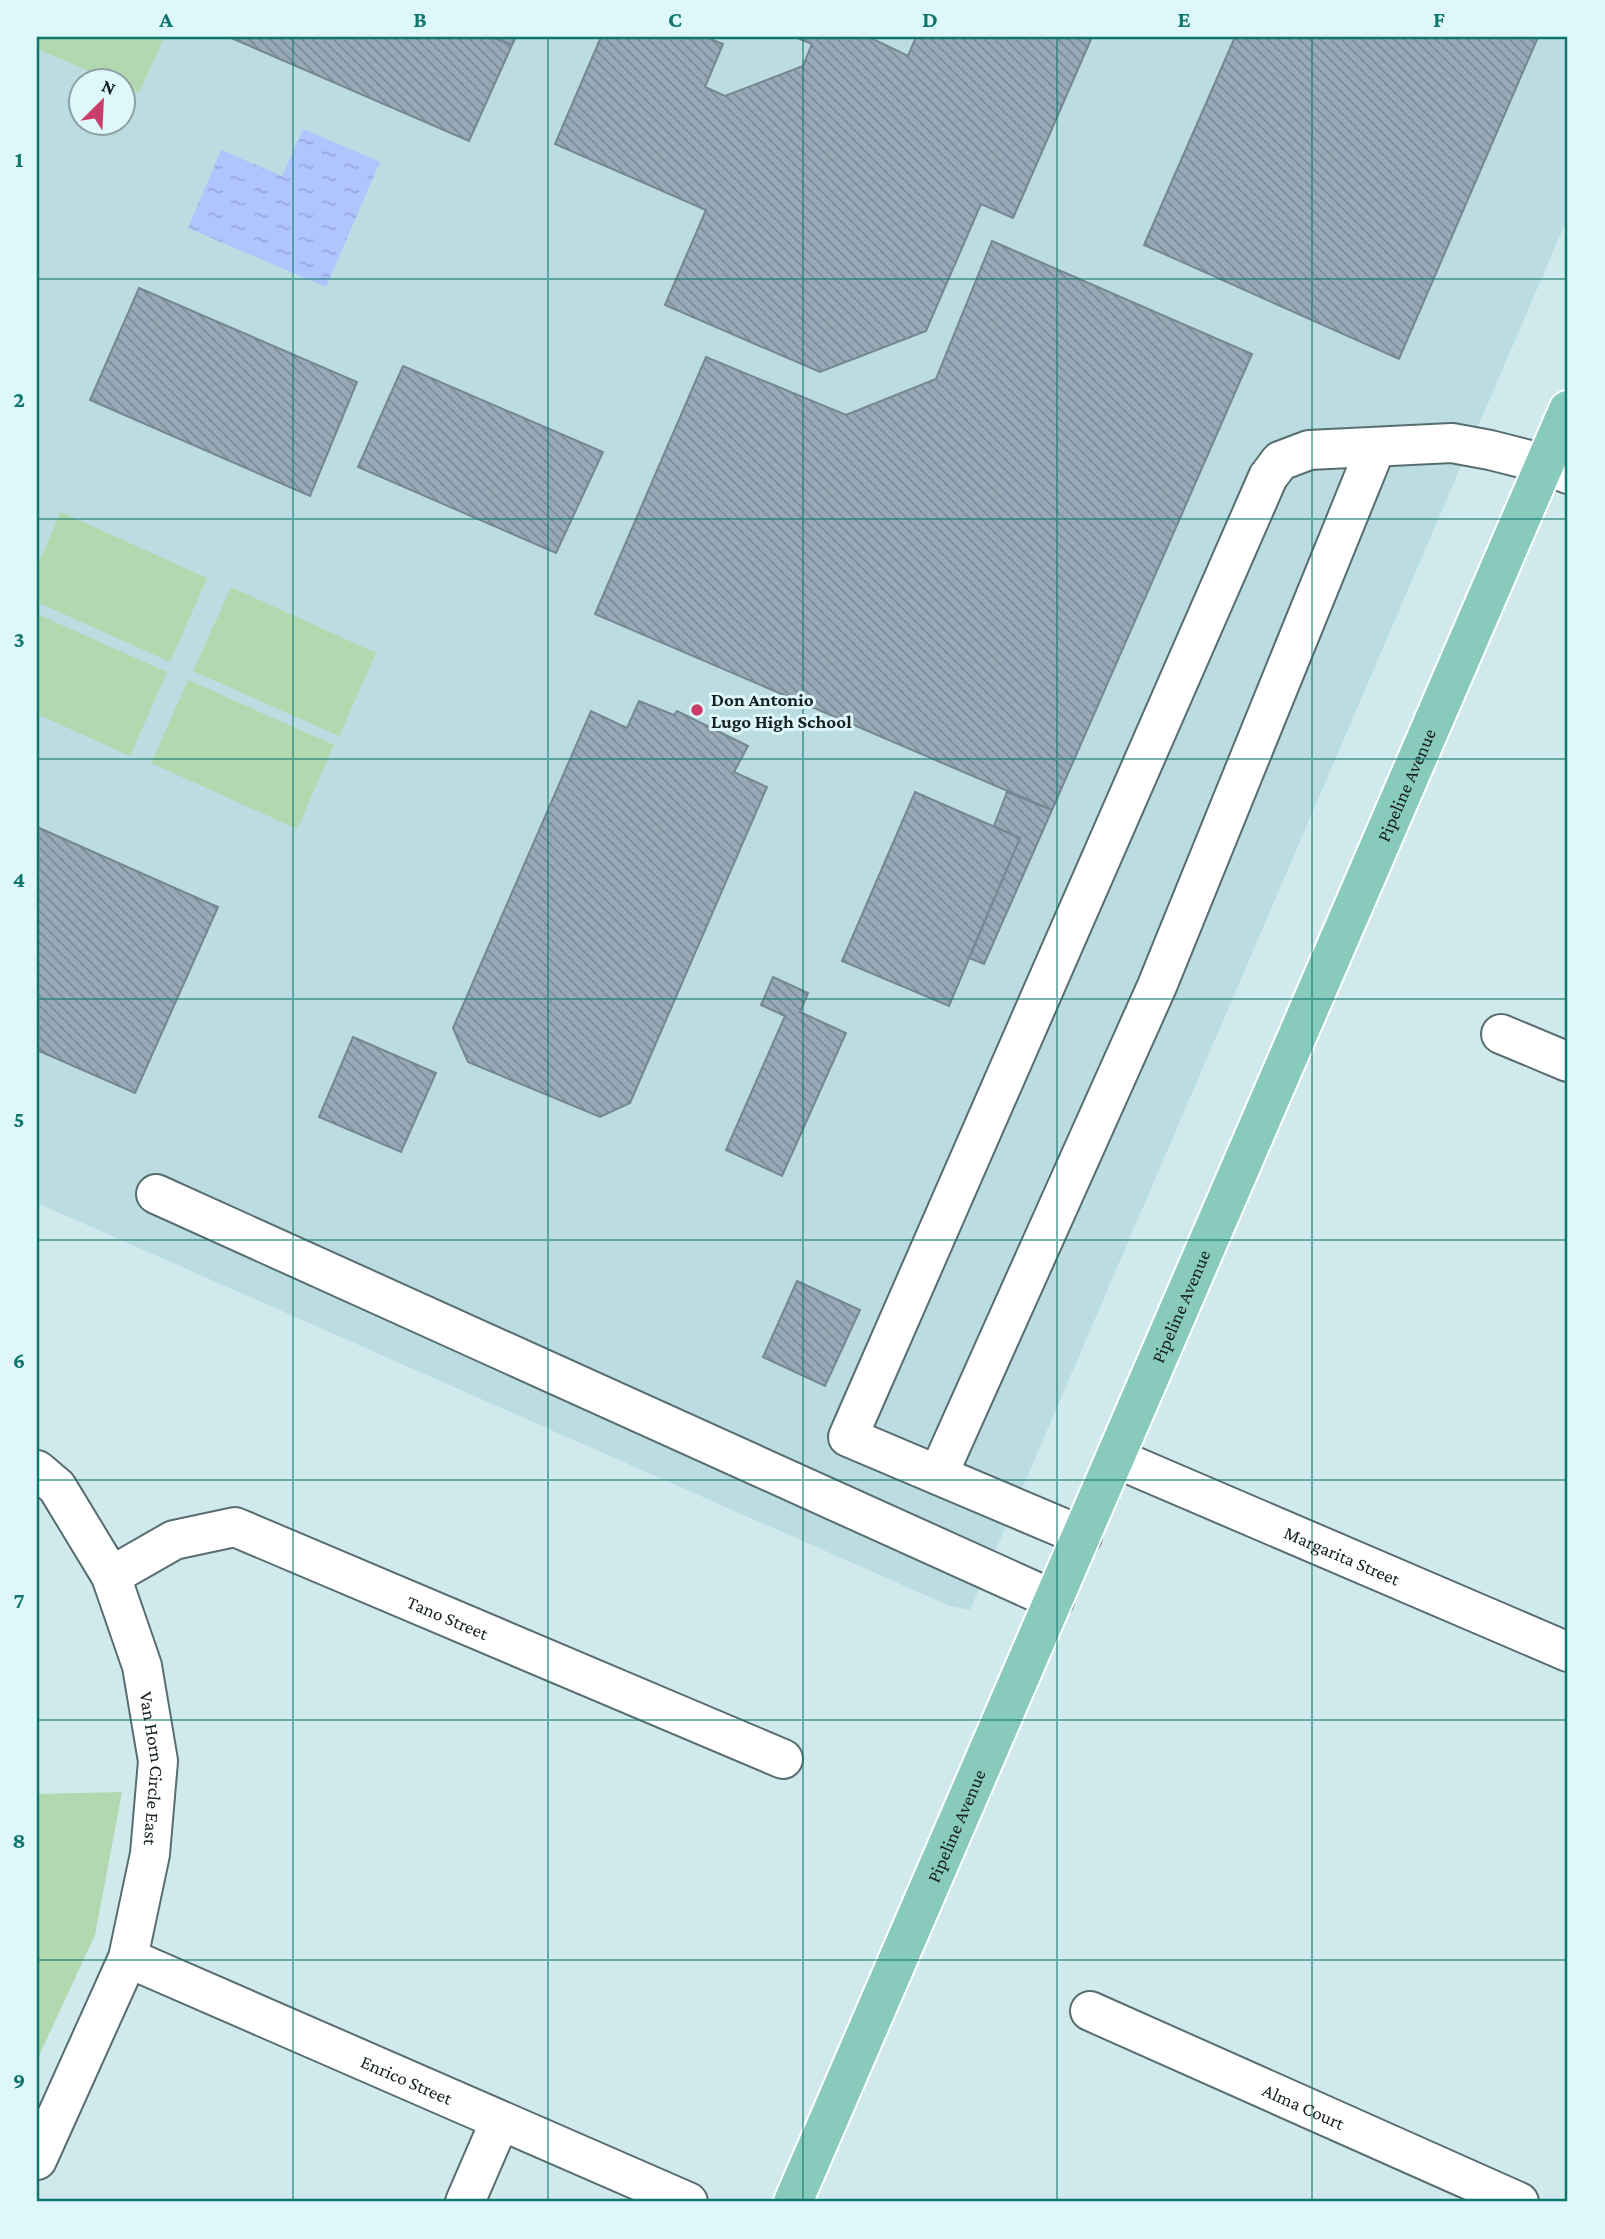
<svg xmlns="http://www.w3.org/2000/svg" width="1605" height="2239" viewBox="0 0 1605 2239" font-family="'Crimson Pro',serif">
<defs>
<pattern id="water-ripples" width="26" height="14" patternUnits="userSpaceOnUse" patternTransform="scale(1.75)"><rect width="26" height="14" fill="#b0c4fe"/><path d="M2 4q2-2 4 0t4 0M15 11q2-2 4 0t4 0" fill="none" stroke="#97a8d9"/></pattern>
<pattern id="building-back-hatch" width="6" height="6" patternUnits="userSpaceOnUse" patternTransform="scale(1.75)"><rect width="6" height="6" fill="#98aab7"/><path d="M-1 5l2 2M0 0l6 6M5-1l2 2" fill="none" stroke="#7b8a94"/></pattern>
</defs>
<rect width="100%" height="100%" fill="#d0e9ed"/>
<path fill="#bbdde2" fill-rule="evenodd" d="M37,37H1568V217L970,1610L950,1606L37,1203ZM80,80H122V122H80Z"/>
<path fill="#b1d8ae" d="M37,37H164L139,93L123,86L122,80H110L37,49Z
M61,512L207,578L170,662L37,602V566Z
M231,587L376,653L339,736L193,671Z
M37,614L167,672L130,756L37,714Z
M188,680L334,745L297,829L151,763Z
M122,1792L95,1935L37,2060V1794Z"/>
<path fill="url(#water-ripples)" d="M303,129L380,162L326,287L188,228L221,150L282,176Z"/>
<path fill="url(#building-back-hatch)" stroke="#758793" stroke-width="2" d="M229,37H492L512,45L469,141Z
M492,37H516L512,45Z
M601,37H706L723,44L705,87L725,96L803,66L812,44L795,37H869L908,56L916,37H1092L1013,218L981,204L926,331L820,372L665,305L706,210L555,144Z
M1235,37H1538L1399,359L1144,245Z
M992,241L1252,354L1052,810L595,614L706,357L846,415L936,379Z
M139,288L357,382L310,496L90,400Z
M403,366L603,452L556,553L358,467Z
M639,701L674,715L677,711L748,746L734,772L767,787L630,1103L600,1117L468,1062L453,1028L591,711L627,728Z
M915,792L1020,838L949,1006L842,961Z
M1007,792L1052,810L984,964L969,958L1020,838L994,826Z
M37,827L218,907L135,1093L37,1050Z
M773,977L808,993L800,1012L846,1033L782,1176L726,1150L785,1016L761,1005Z
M353,1037L436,1073L401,1152L319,1117Z
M797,1281L860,1310L825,1386L763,1357Z"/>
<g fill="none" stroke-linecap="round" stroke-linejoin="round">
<g stroke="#576d70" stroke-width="42">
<g id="minor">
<path d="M1501,1034L1568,1062"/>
<path d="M156,1194L1054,1600"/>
<path id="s1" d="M1115,1458L1568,1652"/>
<path id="s2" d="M37,1470L57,1487L111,1576L142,1666L158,1761L150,1854L128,1958L37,2160"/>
<path d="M938,1475L1157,986L1376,447"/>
<path d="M1082,1536L848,1437L1268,477L1280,461L1309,450L1452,443L1490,450L1545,464L1568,474"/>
<path id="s3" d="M111,1576L174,1540L235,1527L783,1759"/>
<path id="s4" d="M128,1958L688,2202"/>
<path id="s5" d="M1090,2011L1519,2202"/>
<path d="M465,2202L500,2121"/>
</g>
</g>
<g stroke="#fff" stroke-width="42">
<g id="major">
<path id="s6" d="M793,2202L1568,410"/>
</g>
</g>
<use href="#minor" stroke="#fff" stroke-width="38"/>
<use href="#major" stroke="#88cabb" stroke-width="38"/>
</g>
<path fill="none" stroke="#0f766e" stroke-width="2" stroke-opacity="0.55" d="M293,37V2202M548,37V2202M803,37V2202M1057,37V2202M1312,37V2202M37,279H1568M37,519H1568M37,759H1568M37,999H1568M37,1240H1568M37,1480H1568M37,1720H1568M37,1960H1568"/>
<circle fill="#ca3d6b" stroke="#ddf7fa" stroke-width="2.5" cx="697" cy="710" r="7"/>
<g text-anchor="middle" stroke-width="6" stroke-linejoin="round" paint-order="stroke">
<g font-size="19" font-weight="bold" fill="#162021" stroke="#ddf7fa" text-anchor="start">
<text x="711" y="706">Don Antonio<tspan x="711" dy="22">Lugo High School</tspan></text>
</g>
<g font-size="19" fill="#162021" stroke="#ddf7fa">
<text dy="7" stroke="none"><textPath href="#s6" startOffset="1544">Pipeline Avenue</textPath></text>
<text dy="7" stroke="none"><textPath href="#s6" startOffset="976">Pipeline Avenue</textPath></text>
<text dy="7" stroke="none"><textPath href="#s1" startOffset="247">Margarita Street</textPath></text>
<text dy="7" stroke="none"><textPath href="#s3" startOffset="366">Tano Street</textPath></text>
<text dy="7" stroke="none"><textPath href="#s2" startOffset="329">Van Horn Circle East</textPath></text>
<text dy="7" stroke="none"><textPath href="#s6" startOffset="410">Pipeline Avenue</textPath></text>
<text dy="7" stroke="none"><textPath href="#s4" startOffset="304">Enrico Street</textPath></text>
<text dy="7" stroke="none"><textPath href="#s5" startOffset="234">Alma Court</textPath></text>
</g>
</g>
<rect width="1605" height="2239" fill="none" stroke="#ddf7fa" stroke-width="77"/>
<g transform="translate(102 102) rotate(24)"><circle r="33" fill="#ddf7fa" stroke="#8da1a3" stroke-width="2"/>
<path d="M0-5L12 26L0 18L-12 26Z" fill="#ca3d6b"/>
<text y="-10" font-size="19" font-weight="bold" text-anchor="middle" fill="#162021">N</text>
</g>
<rect x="38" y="38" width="1528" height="2162" fill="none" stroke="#0f766e" stroke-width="2.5"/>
<g font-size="23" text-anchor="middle" font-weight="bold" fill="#0f766e">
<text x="166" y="27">A</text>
<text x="420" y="27">B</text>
<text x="675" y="27">C</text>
<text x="930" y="27">D</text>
<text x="1184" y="27">E</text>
<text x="1439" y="27">F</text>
<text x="19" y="167">1</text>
<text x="19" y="407">2</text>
<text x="19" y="647">3</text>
<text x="19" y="887">4</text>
<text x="19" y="1127">5</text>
<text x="19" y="1368">6</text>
<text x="19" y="1608">7</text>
<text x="19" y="1848">8</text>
<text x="19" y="2088">9</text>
</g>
</svg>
